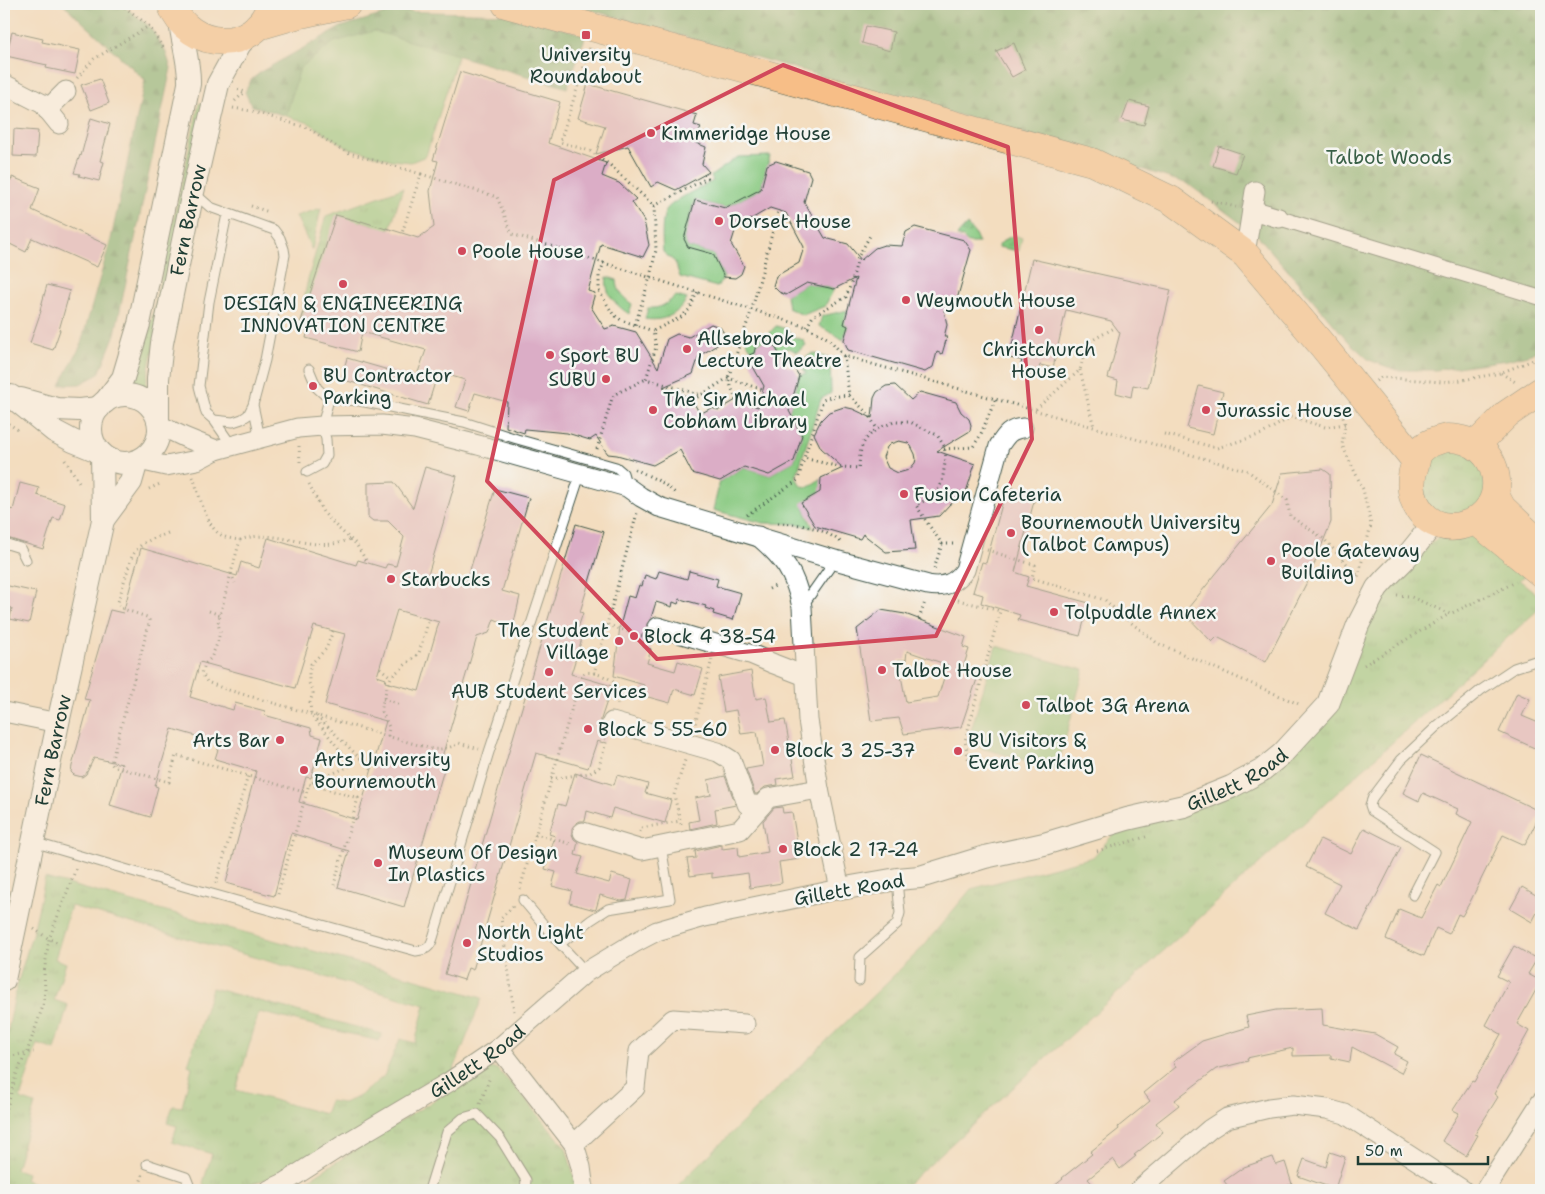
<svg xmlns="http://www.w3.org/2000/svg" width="1545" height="1194" viewBox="0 0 1545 1194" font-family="'Shantell Sans',sans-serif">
<defs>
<pattern id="grass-tufts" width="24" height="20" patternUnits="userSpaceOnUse" patternTransform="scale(1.25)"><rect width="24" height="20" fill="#88c980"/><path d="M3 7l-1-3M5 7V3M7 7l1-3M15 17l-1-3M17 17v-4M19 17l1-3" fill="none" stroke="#6fa46a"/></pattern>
<pattern id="forest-firs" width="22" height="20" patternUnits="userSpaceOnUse" patternTransform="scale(1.25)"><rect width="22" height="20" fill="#6ead6e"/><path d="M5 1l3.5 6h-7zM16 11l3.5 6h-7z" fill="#5a8e5b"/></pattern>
</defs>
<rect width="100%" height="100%" fill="#f6f6f2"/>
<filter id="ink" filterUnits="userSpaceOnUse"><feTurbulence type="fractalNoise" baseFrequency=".02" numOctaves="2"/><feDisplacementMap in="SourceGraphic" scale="10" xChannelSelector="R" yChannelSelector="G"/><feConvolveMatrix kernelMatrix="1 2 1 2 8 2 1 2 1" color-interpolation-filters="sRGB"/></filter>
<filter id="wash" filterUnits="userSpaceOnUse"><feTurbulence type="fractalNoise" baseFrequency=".0096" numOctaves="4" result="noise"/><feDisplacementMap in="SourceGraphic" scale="20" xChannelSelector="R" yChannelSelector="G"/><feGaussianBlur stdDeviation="1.12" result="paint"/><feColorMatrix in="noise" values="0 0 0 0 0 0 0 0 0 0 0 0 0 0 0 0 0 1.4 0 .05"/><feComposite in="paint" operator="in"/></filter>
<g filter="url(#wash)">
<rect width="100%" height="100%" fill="#f3ddbf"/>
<path fill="url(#grass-tufts)" stroke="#54835a" d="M199,103L205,104L147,377L146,392L131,389L145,350Z
M403,188L390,229H386L383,239L374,225L361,221L358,230L336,216L302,330H298L308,279L326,216Z
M321,208L312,250L296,216Z
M967,225L975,234L979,243H968L963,238L957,236Z
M1017,236L1022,238L1019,251L998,247C1003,239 1009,237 1017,236Z
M1423,448L1483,450L1486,511L1424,517Z
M1461,535L1474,536L1527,573L1519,580L1541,597V607L901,1190H673L920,950L971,889L1093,857L1127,819L1231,787L1328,704L1358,625L1432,542L1440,537Z
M45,878L431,983L482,998L449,1082L282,1174L232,1190H207L203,1183L212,1154L172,1142L177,1126L167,1123L173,1106L182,1107L192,1067L188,1065L212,988L382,1034L379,1041L259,1012L236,1090L325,1114L330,1101L343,1103L358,1097L384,1076L400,1039L415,1043L425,1005L71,906L55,959L66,963L54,1000L68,1005L55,1050L37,1044L20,1099L35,1104L16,1169L27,1173L25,1180L58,1190H4V1050L17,985L34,928Z
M485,1068L497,1069L522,1095L566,1148L578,1190H292Z"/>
<path fill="url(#forest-firs)" stroke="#467551" d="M63,4H121L149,26L165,50L171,68L115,334L99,374L80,384L60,385L80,347L111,239L145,80Z
M570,4H1541V348L1531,354L1507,360L1436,370H1396L1369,360L1349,342L1258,236L1188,184L1091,153Z
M394,11L510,14L586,35L567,88L374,31L300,68L286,116L252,106L249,101L245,92L251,80L262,71L341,27Z"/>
<path fill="#88c980" stroke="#54835a" d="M374,31L458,55L426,156L411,162L392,160L346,147L309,123L286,116L300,68L334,42Z
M770,156L761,189L725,208L703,202L693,206L684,239L688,247L713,254L724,277L717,287L680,277L675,262L663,252C662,241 661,219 666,210C673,200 702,187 713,181L711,176L738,157Z
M607,277L617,280C617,291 624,299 632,304L629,314C616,305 604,294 607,277Z
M807,283L834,289L825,306L803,315L788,308L786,295Z
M676,296L687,299C678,315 663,322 645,319L648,308C661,309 666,304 676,296Z
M848,310V326L844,340L819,326L822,316Z
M776,326L787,329L791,336L803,340L806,345L797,352L789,348L779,354L773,343L763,341L756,345L754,353L746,342L747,339L760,334L766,336Z
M813,353L830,359L831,393L821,399L796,477L801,486L809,487L820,479L824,489L802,503L813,528L799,524L763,523L713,510L720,481L744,467L769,475L794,461L802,435L789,411L799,376L806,373L799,362Z
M996,646L1084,670L1057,769L967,744Z"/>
<g id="blocks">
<path fill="#dbadc6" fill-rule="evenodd" d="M866,26L894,32L890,51L862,43Z
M12,32L43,39L42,42L80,50L75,74L46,68L47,65L6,56Z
M1014,43L1025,70L1012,77L996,51Z
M460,72L560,102L548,143L606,163L602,176L619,183L636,199L632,202L644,221L649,245L643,257L601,244L588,291L595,293L591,307L605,329L614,326L636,332L658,368L667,339L677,334L689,337L711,324L720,327L725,335L722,342L699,356L693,374L663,387L691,398L700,414L711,408L719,410L736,400L758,407L764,386L747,356L754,353L756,345L760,342L763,341L773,343L786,366L794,368L799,376L789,411L802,435L794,461L769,475L744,467L720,481L692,473L680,450L653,465L617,455L608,454L605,450L596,436L590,440L567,433L525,429L524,433L506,427L507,402L475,393L469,411L456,407L465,380L438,372L428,405L341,379L347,358L416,378L426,350L362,332L358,352L306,338L308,330H298L336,215L361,222V221L386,229V228L418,238L434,227L430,191L438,161L433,160Z
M100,79L109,103L91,110L81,85Z
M588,84L697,115L694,125L701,127L696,143L706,147L702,164L709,172L676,190L658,182L651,187L628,146L596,154L605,126L578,118Z
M1129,101L1149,106L1144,125L1122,120Z
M91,118L110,124L100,161L104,162L99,181L79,176L80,174L74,173L80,155L81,156Z
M14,129L38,131L36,157L13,156Z
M1219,146L1243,154L1236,173L1213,166Z
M776,161L808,171L811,177L804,202L825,238L848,244L861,260L875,248L884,245L902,246L906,232L915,227L964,240L971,250L956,303L944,310L947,325L944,337H947L942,354L937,352L933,367L925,372L848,350L844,340L848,326L844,324L856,278L834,289L807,283L786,295L779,292L773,286L776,276L799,263L804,247L786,213L770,208L736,228L731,244L744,266L741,274L735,278L724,277L713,254L688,247L684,239L695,200L725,208L761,189L767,165Z
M4,177L12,180V177L40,188L32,210L107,245L97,267L32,238L26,252L4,241Z
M1032,259L1171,290L1148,388L1133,385L1131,397L1116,393L1118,381L1108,378L1120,333L1111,321L1066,310L1053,368L1040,365L1037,376L1019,372L1022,360L1009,358Z
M47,285L70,291L59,330H60L53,350L30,343L41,311L40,310Z
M895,385L911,400L920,392L956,402L961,412L969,419L971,425L970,431L937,451L975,464L966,492L964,496L950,504L939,516L911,520L915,550L886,552L863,534L860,539L815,526L801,503L820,492L821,478L843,468L821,448L814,434L821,420L829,412L844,407L853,409L872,418L874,398L877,392L886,386ZM899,441L908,443L911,446L915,454L916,459L915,463L909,470L898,473L888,468L883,457L887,447L890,444Z
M1199,386L1223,392L1213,434L1187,428Z
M425,467L457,476L428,575L465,586L495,489L529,498L502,591L520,596L513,627L494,619L489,633L477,637L442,757L447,759L404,907L338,887L349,851L291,833L274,896L226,883L256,771L215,759L220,743L172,729L155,786L158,787L150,817L110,805L122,764L94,758L86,774L82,777L74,775L71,772L72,766L90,700L84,699L110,610L123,613L141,548L237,576L241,562L259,568L268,538L356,565L358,560L385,568L387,564L396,566L404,537L388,521H373L368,517V483L394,482L413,508ZM397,610L439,622L419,691L385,682L386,679L377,676ZM314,626L345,634L325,704L386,721L357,820L299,802L306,777L311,778L322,738L312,735L311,728L264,715L265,711L235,703L233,710L190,697L200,662L295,688Z
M1323,469L1330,474L1331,522L1307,582L1266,662L1217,637L1212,642L1184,613L1272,505L1282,473Z
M20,483L39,488L37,495L65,504L60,520L53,518L43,549L4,537V507L13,510Z
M1007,486L1036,494L1015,572L1029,577L1026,586L1089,603L1080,636L1018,620L1020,615L981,603L983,595L973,592L982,562L986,563Z
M576,524L604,532L580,612L583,613L577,631L584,632L571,674L612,686L601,719V725L604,729L607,732L604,743L597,741L588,768L536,753L473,970L468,968L464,980L445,974L508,755Z
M659,571L687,579L689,571L718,579L716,586L741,593L733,620L713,614L714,611L705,608L706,606L680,599L678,604L673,602L672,607L656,602L651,618L647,624V630L643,647L651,649L647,663L675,671L678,661L703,669L695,695L674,689L670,703L641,695L644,685L614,676L620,626L628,596L635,598L639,585L642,586L645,575L656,579Z
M4,585L36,592L29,623L10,619L12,608L4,606Z
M881,610L905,614L966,637L963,647L969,649L963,668L979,673L961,727L904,734L899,718L871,721L857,629ZM907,651L948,665L938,697L906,702L898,660H906Z
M751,671L756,699L766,697L771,722L785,720L795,776L777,779L778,785L765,787L757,794H755L746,769L763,766L757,732L741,734L736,710L724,712L718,677Z
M1517,693L1530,699L1522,716L1541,724V751L1499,732Z
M1421,755L1541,812L1525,845L1503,835L1471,900L1462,916L1458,914L1449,934L1436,928L1424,956L1386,939L1399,909L1421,918L1438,885L1441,887L1472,822L1456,814L1458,809L1423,793L1419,801L1403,793Z
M575,773L614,785L617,775L648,784L645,793L671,800L665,823L613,808L610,818L587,811L585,821H580L575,824L572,828V834L574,839L578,842L575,855L583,857L577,874L609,883L612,874L632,880L627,900L621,901L600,895L596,909L595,910L569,903L572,891L552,886L556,872L545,869L555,836L549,834L558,804L565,806Z
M725,776L736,805L715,809L717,823L690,829L689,822L699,820L695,798L711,795L708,780Z
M782,807L783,813L792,812L800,859L779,862L782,883L750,888L748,873L712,878V873L690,876L687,859L696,858L695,851L722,845V849L738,847L739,857L768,852L763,821L774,808Z
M1364,828L1401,847L1359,930L1325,913L1340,884L1306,867L1320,839L1351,854Z
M1522,887L1541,898V905L1532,922L1510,909Z
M1514,946L1537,959L1528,974L1541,981L1517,1024L1529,1031L1494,1094L1498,1097L1475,1134L1478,1135L1466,1156L1442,1141L1459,1113L1453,1110L1472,1081L1474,1082L1501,1034L1486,1025L1509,982L1497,976Z
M1322,1008L1323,1025L1375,1034L1398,1047L1394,1054L1407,1061L1401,1073L1352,1047L1350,1062L1331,1058V1055L1293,1056V1048L1247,1058L1248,1061L1216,1069L1175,1100L1179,1105L1156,1123L1163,1132L1134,1155L1136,1156L1120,1169L1113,1159L1088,1179L1098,1190H1049L1063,1179L1062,1178L1092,1154L1090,1152L1119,1129L1118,1127L1150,1101L1144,1093L1176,1067L1173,1062L1202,1041L1249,1027L1246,1016L1276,1010Z
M1330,1152L1345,1157L1335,1189L1298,1176L1304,1159L1326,1167Z
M1273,1157L1276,1165L1285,1162L1292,1184L1273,1190H1231L1224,1181L1244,1167Z"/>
</g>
</g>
<g filter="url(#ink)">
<use href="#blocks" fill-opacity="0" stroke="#3f5549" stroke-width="1"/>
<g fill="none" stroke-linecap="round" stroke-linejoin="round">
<g stroke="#3f5549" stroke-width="11">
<path id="service" d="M194,193L210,207L274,230L280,238L284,249L285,255L265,360L253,405L248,415L242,419L233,422L214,420
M227,214L209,302L199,386L206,413L214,420L232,446
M309,369L317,388L329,399L360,401L464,422L517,439L616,467L623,473L627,487
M253,405L260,438
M307,472L322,464L327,455L326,439L322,426L329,399
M4,543L20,548L26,560
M802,607L835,560
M33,842L176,884L416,951C426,950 430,948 433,938L489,752L580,475
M1413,895L1435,852L1372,811L1370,805L1373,797L1401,760L1437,726L1481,690L1514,668L1541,659
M523,900L560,944L586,972
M560,944L591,920L608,909L670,899L661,846
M859,981L860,957L897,924L900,913L897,880
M147,1164L186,1177L191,1190
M429,1190L447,1132L463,1118L477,1114L500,1138L526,1180L525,1190"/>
</g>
<g stroke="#3f5549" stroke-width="16">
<path id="pedestrian" d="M1279,218L1541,298"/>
</g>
<g stroke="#3f5549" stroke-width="21">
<g id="minor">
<path d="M4,84L43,104L59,124"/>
<path d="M47,110L66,91"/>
<path d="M1252,210L1279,218"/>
<path d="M1245,254L1255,191"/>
<path d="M159,425L184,437L216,450"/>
<path d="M139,460L166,466L197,460L216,450L298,428L322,426L382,425L415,429L478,445L627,487L641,497L659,507L835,560L928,585C944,588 955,584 965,570L999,446C1006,435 1010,429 1023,428"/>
<path d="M658,627L753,655L774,664L805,676"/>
<path d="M4,712L58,723"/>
<path d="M612,722L718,752L731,760L747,804L761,806"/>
<path d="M583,832L642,850L740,830L768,798L819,789"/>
<path d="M499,1048L574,1144L581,1167L584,1190"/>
<path d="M574,1144L635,1088L639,1051L673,1019L745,1024"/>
<path id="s1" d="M269,1190L282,1184L343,1145L449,1082L499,1048L586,972L634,943L657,931L705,917L840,889L819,789L808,720L802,607C795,573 784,558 758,536"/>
<path d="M1139,1190L1210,1129L1227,1118L1269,1108L1293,1105L1327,1109L1345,1114L1463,1190"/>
<path d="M1485,1190L1541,1102"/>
</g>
</g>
<g stroke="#3f5549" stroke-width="24">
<g id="tertiary">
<circle cx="125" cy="429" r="34"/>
<path d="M11,396L54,431L73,441L100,452"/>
<path d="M21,399L57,409L79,410L99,408"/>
<path d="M105,402L123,378L139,324L189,84C190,63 182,42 180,21"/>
<path id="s2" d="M158,419V379L162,343L193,192L218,84L240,44L252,31"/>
<path d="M103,520L131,482L137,461"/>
<path id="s3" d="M840,889L897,879L920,877L985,857L1044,844L1127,819L1184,806L1231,787L1261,771L1282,754L1328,704L1358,625L1377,588L1386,578L1404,560L1433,524"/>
<path id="s4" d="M4,980L58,723L103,520L102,454"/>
</g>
</g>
<g stroke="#3f5549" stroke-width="29">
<path id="primary" d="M171,4C189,52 256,54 271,4
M506,4L1092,162L1171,200L1245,254L1322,345L1416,461
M258,26L296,15L347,4
M1447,438C1505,438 1513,512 1464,525C1426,535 1402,498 1415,465C1416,460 1417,454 1420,451C1426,443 1438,440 1447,438Z
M1476,445L1507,414L1541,391
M1495,495L1502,508L1541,545
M1475,520L1541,573"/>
</g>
<path stroke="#3f5549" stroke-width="3" stroke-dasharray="1 4" stroke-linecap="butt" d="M121,4L149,26L164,49
M590,48L560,142L590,151L610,165L654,206L656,250L650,277L635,325
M77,78L94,59L149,26
M235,101L245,92L236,89
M233,108L251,111L308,128L343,151L421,174L402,233
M421,174L497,197L512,234L807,327L829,339L844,356L1248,471L1287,500L1290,516L1324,539L1358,576
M1211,201L1236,207
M251,206L269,212
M654,206L711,176
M604,262L599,276V291L613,314L621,320L653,331
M697,292L690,309L681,317L653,331L656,347L646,379L701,395L728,378L763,390
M807,327L813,316L846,297L852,281L858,257L871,234
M844,356L849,395L869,415L877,429L894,422H910L937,435L944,446L946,457L942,482L937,491L928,499L916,505L924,518L942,544L934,569
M1080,370L1094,427
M1501,373L1517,383
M1376,381L1381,377L1441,382L1463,380L1500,373L1541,357
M849,395L830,397L823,400L804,458L839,467L859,468C860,448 861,441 877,429
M693,400L701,395
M736,400L728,378L752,309L778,211
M1339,403L1345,424
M1036,409L1080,370L1087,343L1116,327
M4,421L20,431
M1164,434L1217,448L1262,434L1291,417L1325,427L1345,424L1342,445L1363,489L1371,525L1358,577
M299,446L300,462
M1541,447L1539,472L1541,479
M597,449L613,395L646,379
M944,449L973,447L980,436L996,398
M65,460L81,485
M635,469L663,483L675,493
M193,477C199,493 205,522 218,533C224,538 233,539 240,540L231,573L235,583
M309,484L323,512L338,528L356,544L367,562
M149,489L162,483
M747,515L798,480L804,458
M778,523C802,524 822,527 842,543
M168,533C151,540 139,541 131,559L118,602L120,608L147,617L149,620V624L111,763L113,766L169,782L176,755L307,793
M240,540C277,526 314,556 350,539
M942,544H954
M987,550L1035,565L1032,578L1105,600L1120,614L1157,643L1301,705
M231,573L218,623L220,632L217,644L211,658L205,664L202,673L207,682L225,689L432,749C442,750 450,748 459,743L479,749
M769,589L777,585
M1397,595L1409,596L1450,614L1516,582
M958,600L1000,611L965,741L969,762
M209,611L220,615
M919,619L925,602
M608,625L642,636
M333,631L326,649L311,664L309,673V683L313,693L310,702L311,714L352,765L309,784L358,798L334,885
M1364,665L1449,614
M380,668L391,677
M594,673C614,679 623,684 617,707
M383,699L401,705
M317,716L372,770
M694,728L712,659
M388,736L389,727L382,712V705L387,687L391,677L419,653L429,619
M551,779L590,773L599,767L607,739
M681,824L674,795L685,760
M640,832L641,828L680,821
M535,834L571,844
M1097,851L1149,836
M216,883L248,776
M520,889L581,676C585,672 588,672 594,673L637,513
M278,894L309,784
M513,906L501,918L514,1011
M34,929L49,939L60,943
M4,1056C17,1057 22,1052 34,1052
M480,1104L490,1077
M4,1118L17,1072L27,1052L43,1006L45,990L44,973L49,939L77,866
M4,1175L10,1186L17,1190
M138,1190L143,1174"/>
<use href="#service" stroke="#fff" stroke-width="9"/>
<use href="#pedestrian" stroke="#fff" stroke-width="14"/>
<use href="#minor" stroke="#fff" stroke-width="19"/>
<use href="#tertiary" stroke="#fff" stroke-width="22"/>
<use href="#primary" stroke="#f7be87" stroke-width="28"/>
</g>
</g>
<path d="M0 0H1545V1194H0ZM783,65L1008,147L1032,439L936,636L657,659L487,481L554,180Z" fill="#f3ddbf" fill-opacity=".55" fill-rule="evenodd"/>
<path fill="none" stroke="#d1495b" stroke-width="4" stroke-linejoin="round" d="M783,65L1008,147L1032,439L936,636L657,659L487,481L554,180Z"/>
<g fill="#d1495b" stroke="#f6f6f2" stroke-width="2">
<rect x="581" y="30" width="10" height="10" rx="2.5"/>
<circle cx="651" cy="133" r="5"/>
<circle cx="719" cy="221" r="5"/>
<circle cx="462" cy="251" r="5"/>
<circle cx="343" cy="284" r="5"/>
<circle cx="906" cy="300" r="5"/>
<circle cx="1039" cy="330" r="5"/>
<circle cx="687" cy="349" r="5"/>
<circle cx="550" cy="355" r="5"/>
<circle cx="606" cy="379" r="5"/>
<circle cx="313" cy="386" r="5"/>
<circle cx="653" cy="410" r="5"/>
<circle cx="1206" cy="410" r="5"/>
<circle cx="904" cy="494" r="5"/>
<circle cx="1011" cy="533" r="5"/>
<circle cx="1271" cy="561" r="5"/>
<circle cx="391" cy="579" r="5"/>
<circle cx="1054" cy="612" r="5"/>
<circle cx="634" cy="636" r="5"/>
<circle cx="619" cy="641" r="5"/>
<circle cx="882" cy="670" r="5"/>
<circle cx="549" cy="672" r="5"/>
<circle cx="1026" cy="705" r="5"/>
<circle cx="588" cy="729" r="5"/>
<circle cx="280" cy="740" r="5"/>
<circle cx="775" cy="750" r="5"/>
<circle cx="958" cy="751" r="5"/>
<circle cx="304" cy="770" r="5"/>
<circle cx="783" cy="849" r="5"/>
<circle cx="378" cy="863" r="5"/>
<circle cx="467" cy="943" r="5"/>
</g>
<g text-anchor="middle" stroke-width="5" stroke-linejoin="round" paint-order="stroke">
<g font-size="19" fill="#1f3d34" stroke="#f6f6f2" text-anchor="start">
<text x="586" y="61" text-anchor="middle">University<tspan x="586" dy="22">Roundabout</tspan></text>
<text x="661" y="140">Kimmeridge House</text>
<text x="729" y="228">Dorset House</text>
<text x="472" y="258">Poole House</text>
<text x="916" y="307">Weymouth House</text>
<text x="343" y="310" text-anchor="middle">DESIGN &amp; ENGINEERING<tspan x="343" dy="22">INNOVATION CENTRE</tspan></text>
<text x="697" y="345">Allsebrook<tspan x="697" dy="22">Lecture Theatre</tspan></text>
<text x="1039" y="356" text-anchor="middle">Christchurch<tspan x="1039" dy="22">House</tspan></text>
<text x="560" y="362">Sport BU</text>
<text x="323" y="382">BU Contractor<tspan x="323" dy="22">Parking</tspan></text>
<text x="596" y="386" text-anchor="end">SUBU</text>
<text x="663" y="406">The Sir Michael<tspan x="663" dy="22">Cobham Library</tspan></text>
<text x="1216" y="417">Jurassic House</text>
<text x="914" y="501">Fusion Cafeteria</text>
<text x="1021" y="529">Bournemouth University<tspan x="1021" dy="22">(Talbot Campus)</tspan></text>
<text x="1281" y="557">Poole Gateway<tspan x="1281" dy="22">Building</tspan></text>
<text x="401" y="586">Starbucks</text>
<text x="1064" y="619">Tolpuddle Annex</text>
<text x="609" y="637" text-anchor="end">The Student<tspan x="609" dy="22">Village</tspan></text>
<text x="644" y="643">Block 4 38-54</text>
<text x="892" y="677">Talbot House</text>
<text x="549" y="698" text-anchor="middle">AUB Student Services</text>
<text x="1036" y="712">Talbot 3G Arena</text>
<text x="598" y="736">Block 5 55-60</text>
<text x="270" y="747" text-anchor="end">Arts Bar</text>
<text x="968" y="747">BU Visitors &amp;<tspan x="968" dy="22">Event Parking</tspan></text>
<text x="785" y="757">Block 3 25-37</text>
<text x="314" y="766">Arts University<tspan x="314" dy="22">Bournemouth</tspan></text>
<text x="793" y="856">Block 2 17-24</text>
<text x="388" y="859">Museum Of Design<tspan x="388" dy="22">In Plastics</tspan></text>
<text x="477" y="939">North Light<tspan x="477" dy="22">Studios</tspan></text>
</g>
<g font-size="19" fill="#396047" stroke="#f6f6f2">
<text x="1389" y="164">Talbot Woods</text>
</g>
<g font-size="19" fill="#1f3d34" stroke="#f6f6f2">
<text dy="7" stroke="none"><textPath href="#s2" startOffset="202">Fern Barrow</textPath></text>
<text dy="7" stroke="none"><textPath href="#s4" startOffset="235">Fern Barrow</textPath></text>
<text dy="7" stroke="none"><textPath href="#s3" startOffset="414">Gillett Road</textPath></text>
<text transform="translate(849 889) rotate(-10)" y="7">Gillett Road</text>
<text dy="7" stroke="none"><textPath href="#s1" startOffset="245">Gillett Road</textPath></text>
</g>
</g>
<rect width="1545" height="1194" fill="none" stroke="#f6f6f2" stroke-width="20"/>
<path d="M1358 1156v8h130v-8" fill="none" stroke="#1f3d34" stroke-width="2.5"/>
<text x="1365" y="1156" font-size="15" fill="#1f3d34" stroke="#f6f6f2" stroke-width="4" paint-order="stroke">50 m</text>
</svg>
